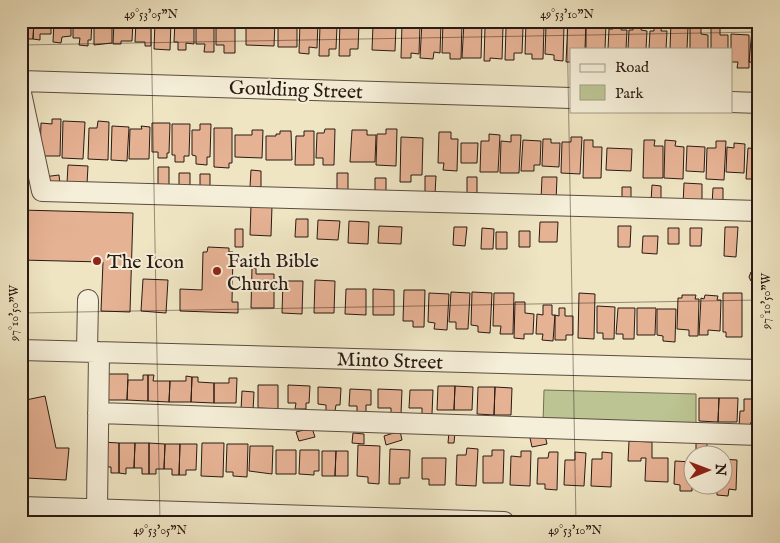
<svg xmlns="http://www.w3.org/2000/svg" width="780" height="543" viewBox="0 0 780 543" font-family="'IM FELL English',serif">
<rect width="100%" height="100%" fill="#efe5c3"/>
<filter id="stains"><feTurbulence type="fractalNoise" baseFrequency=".004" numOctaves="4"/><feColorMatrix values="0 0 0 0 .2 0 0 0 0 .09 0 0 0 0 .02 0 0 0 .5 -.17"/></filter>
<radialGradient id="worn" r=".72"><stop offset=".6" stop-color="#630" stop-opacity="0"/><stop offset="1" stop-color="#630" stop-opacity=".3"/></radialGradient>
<path fill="#bbc492" stroke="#726f52" d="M544,390L696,394V426L543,423Z"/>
<path fill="#e6b294" stroke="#2a1a13" d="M21,21H34L33,39H27V33H21Z
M34,21H51V34H40V40L33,39Z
M54,21H71V36L62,37L61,43L53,42Z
M73,21H92L91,40H88V46L79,45L80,38H73Z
M94,21H112V43L94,45Z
M114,21H133L132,41H121V44H113Z
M136,21H151V46H145V42H135Z
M155,21H171L170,50L154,49Z
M175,21H194V44L186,43V50H178V42H174Z
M196,21H214V52H204L205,44H196Z
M216,21H235V53H224V45H216Z
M251,21L275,22L274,46L246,45V28Z
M278,21H297V47H278Z
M340,21L359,23L358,49H350V56H339Z
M443,21L462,22L461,59H450V53H442Z
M526,21H539V26H544L543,59H532V54H525Z
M568,21H586L585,49H571V62H566Z
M671,21H680V27H688L687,49H670Z
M300,22H318L317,48L309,47V54L299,53Z
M422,22L441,23L440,53L434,52L433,59L420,58Z
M464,22H482L481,58H462Z
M402,23L420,24L419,54L411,53V58H401Z
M613,23L622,24L621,30H627L626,49H608L609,29H613Z
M586,24H606L605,49H586Z
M654,24L662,25L661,31H667L666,49H649L650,31H654Z
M320,25L337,26L336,49H329V56H319Z
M373,25L396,26L395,51L372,50Z
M633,25H642L641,30L647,31L646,49H628L629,30H633Z
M546,26H564L563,61L554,60V55L545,54Z
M485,27H503L502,59L490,58V61H484Z
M690,27H701V34L708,35V49H690Z
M506,28H523L522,53H514V60H505Z
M711,28H720V35H728V49H711Z
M752,30L759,31V63L749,62Z
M731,34L749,35V68H737L738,62H731Z
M52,119H61L60,156H40L41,123L52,124Z
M63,121L85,122L83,159L62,158Z
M98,121L109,122L108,160L88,159L89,128H97Z
M152,123H170L169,153H167V158H158V152H152Z
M172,124H190L189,156H184V162H175V155H172Z
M200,124H211L210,157H207V165L196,164V156L192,155V130H200Z
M112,126L129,127L127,161L111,160Z
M141,126L150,127L149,159H129L130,129H142Z
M214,128H232V163H229V168L214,167Z
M325,129H335L334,165H323V158H316L317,133H324Z
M386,129H397L396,166L376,165L377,134H386Z
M252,130H263L262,158L235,157V135H252Z
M352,130H367V135H376L375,162H350Z
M280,131H291L292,160H266V136H276V134H280Z
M304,131H314V165H295L296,136H304Z
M439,132H451V139H458L457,171L443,170L444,163H438Z
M489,134L500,135L498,172H480L481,141H489Z
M511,135H521L519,173H500L501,141L511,142Z
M401,137L423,138L422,175H411V182H400Z
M571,137H582L580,174L561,173L562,142H571Z
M543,139H551V143H560L559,167L542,166Z
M523,140L541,141L540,165H534V171H521Z
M584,140H593V147H602L601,178H583Z
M644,140H655L654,146H663V178H643Z
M665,140L676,141L675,146L684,147L683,179L664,178Z
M716,141H726L724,180L706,179L707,148H716Z
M461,143H478L477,163H461Z
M734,143L745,144L744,173L726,172L727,147L734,148Z
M687,146L705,147L704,172L686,171Z
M607,148L632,149L631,171L606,170Z
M748,148L759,149V179H746Z
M68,165L88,166L87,184L67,183Z
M158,167H169V185H158Z
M251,170L261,171V187H250Z
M179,173H190V190L179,189Z
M337,173H348V190H337Z
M200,174H210V190H200Z
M59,175L60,184L44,186L43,177Z
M425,176H436L435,194H425Z
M467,177H477V195H467Z
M542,177H557L556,201L541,200Z
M375,178H386V194L375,195Z
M684,183L702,184V205H683Z
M652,185L661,186V203L651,202Z
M755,185H759V203H754Z
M622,187H631V202H622Z
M713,188H723V205H712Z
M251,205L272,206L271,236L250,235Z
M21,210L133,213L130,312L101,311L103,262L21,260Z
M296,219H308V237H295Z
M318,220L340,221L338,240L317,239Z
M349,221L369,222L368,244L348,243Z
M540,222H558L557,242H539Z
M379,226L402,227L401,244L378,243Z
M618,226H631L630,247H618Z
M454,227H467L465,246L453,245Z
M725,227H738L736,257L724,256Z
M482,228L494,229L493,249H481Z
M668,228H679V244H668Z
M690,228H702L701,246H690Z
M235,229H243V247H235Z
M519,231H530V247H519Z
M496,232H507V249H496Z
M643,236H658L657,254L642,253Z
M208,247L229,248V252H233L232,302H238V313L180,311V289L202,290L203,252H207Z
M252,268H256V274H274V308H251Z
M756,270L759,271V282L756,283L751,281L749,277L751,272Z
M143,279L168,280L166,313L141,311Z
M315,280L335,281L334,313H314Z
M283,281H303L302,314L282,313Z
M346,289H366V315L345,314Z
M373,289L394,290V315H373Z
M404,290H425L424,327H413V321H403Z
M451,292L470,293L468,329H456V322H449Z
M472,292L492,293L490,333L478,332V326L471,325Z
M429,293L449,294L447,330L434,329L435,323L428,322Z
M494,293H514L513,334H500L501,326H493Z
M579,293L595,294L594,339L578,338Z
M723,293H742V337H726V332H723Z
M682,295H696L695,299H699L698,336H689V330L677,329L678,298H682Z
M705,295L718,296L717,300H721L720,331L708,330V335H699L701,298L704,299Z
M755,296H759V342L753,341Z
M515,302H525V313L534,314L533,334H524V339L514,338Z
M543,305H552V315H555L553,341L542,340L543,334H536L537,314L543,315Z
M597,306L615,307L614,339H603V333H597Z
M559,308H565V316H573V335H566V340H555V315L559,316Z
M618,308H635L634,339H623V334H616Z
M637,308H656L655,335H637Z
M657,309H676L675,342L663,341V336L657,335Z
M104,374H128L127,400H103Z
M143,375H148V401L127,400L128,380H143Z
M148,375H154L153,381H170L169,402L148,401Z
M186,376L192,377L191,402H169L170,381H186Z
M192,377H198V382L214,383V403L191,402Z
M229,378H237L236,403H214V383H229Z
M258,385H278V409L258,408Z
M288,385L310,386L309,403H306V409H295L296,403H288Z
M438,386H455L454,410H437Z
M455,386L473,387L472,410H454Z
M318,387L341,388L340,405H336L335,411H326V405L318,404Z
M478,387H495L494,415L477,414Z
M495,387L512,388L511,415H494Z
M350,389L371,390V405H366V412H357V406H349Z
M378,389L402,390L401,414H391V408H378Z
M410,390H433L432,414H422V408H409Z
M242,391L254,392L253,411L241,410Z
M45,396L56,448H69L66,480L26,478L21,465V401Z
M699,398H719L718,422L699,421Z
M719,398H738L737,422H718Z
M744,399H759V422H751L750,427H739L740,411H744Z
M312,428L315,437L299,441L296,432Z
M400,431L402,440L386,445L384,436Z
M449,432H455L454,443H448Z
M353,433L364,434V444L352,443Z
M545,435L547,444L532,447L530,438Z
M629,441L652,442V458H668V482L645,481L646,458H641V461H628Z
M102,442L119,443V473H111V467H102Z
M696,442H707V456H696Z
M119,443H135L134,468H126V474L119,473Z
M135,443H149V474H142V468H134Z
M149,443L165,444L164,469H156V474H149Z
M202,443H224L223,477L201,476Z
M165,444H180L179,475H172V469H164Z
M180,444H197L196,470H186V475H179Z
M227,444H248L247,477L233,476V472H226Z
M358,445L380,446L379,484L368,483V477L357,476Z
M250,446H273L272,474L249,471Z
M467,448L478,449L476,486L456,485L457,455H466Z
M390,449L410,450L409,478H400V484H389Z
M276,450H296V474H276Z
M300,450H319V471H314V475L299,474Z
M492,450H504L503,483H483V456H492Z
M322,451H336L335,476H322Z
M336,451H348V476H335Z
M521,451H531L530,486L510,485L511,456L521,457Z
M549,452H558L557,490L545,489V484H537L538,458H548Z
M575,452L586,453L584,486L564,485L565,460H575Z
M602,452L612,453L611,487L591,486L592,459H602Z
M422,458H446L445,485H429V479H422Z
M722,459L737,460L736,490L729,489L728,496L717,495V486H722Z
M675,461L692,462V491H680V485L674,484Z
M755,461H759V491H754Z"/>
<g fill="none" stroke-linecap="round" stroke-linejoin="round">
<g stroke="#5b4d3f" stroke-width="22">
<path id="minor" d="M21,81L571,98
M21,93L42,191L759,211
M731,102L759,103
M21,350L759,370
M87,351L88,300
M98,413L759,435
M21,507L504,522
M97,509L99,352"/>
</g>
<use href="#minor" stroke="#f5eed8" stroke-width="20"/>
</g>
<path fill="none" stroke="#2a1a13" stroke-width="1" stroke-opacity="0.45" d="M151,21L160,522M567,21L576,522M21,45L759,32M21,313L759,300"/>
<g fill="#8f2418" stroke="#f5eed8" stroke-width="2">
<circle cx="97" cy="261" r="5"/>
<circle cx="217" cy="271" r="5"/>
</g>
<g text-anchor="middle" stroke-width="4" stroke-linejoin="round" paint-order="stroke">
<g font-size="20" fill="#2a1a13" stroke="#f5eed8">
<text transform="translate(296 89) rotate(2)" y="7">Goulding Street</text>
<text transform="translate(390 360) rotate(2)" y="7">Minto Street</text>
</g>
<g font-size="20" fill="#2a1a13" stroke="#f5eed8" text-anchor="start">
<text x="227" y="267">Faith Bible<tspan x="227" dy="23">Church</tspan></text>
<text x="107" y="268">The Icon</text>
</g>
</g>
<rect width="780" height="543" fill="none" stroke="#efe5c3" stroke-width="55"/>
<rect x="570" y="48" width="162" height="65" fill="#f5eed8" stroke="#a49989"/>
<rect x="580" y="64" width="25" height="8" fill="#f5eed8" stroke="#a49989"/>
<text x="615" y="72" font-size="15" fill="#2a1a13">Road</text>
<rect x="580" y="85" width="25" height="15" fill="#bbc492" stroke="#a49989"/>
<text x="615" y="98" font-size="15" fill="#2a1a13">Park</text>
<g transform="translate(708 470) rotate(89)"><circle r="24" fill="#f5eed8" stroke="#a49989"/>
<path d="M0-4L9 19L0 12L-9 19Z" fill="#8f2418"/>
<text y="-8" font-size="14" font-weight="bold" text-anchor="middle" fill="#2a1a13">N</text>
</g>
<rect x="28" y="28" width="724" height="488" fill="none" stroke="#2a1a13" stroke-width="2"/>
<g font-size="12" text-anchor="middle" fill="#2a1a13">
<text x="151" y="18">49°53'05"N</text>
<text x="567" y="18">49°53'10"N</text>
<text transform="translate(766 301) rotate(-90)" y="4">97°10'50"W</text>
<text transform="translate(14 313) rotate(-90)" y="4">97°10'50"W</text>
<text x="160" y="534">49°53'05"N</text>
<text x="575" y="534">49°53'10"N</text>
</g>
<rect width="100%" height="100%" filter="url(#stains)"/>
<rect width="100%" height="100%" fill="url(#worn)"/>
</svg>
